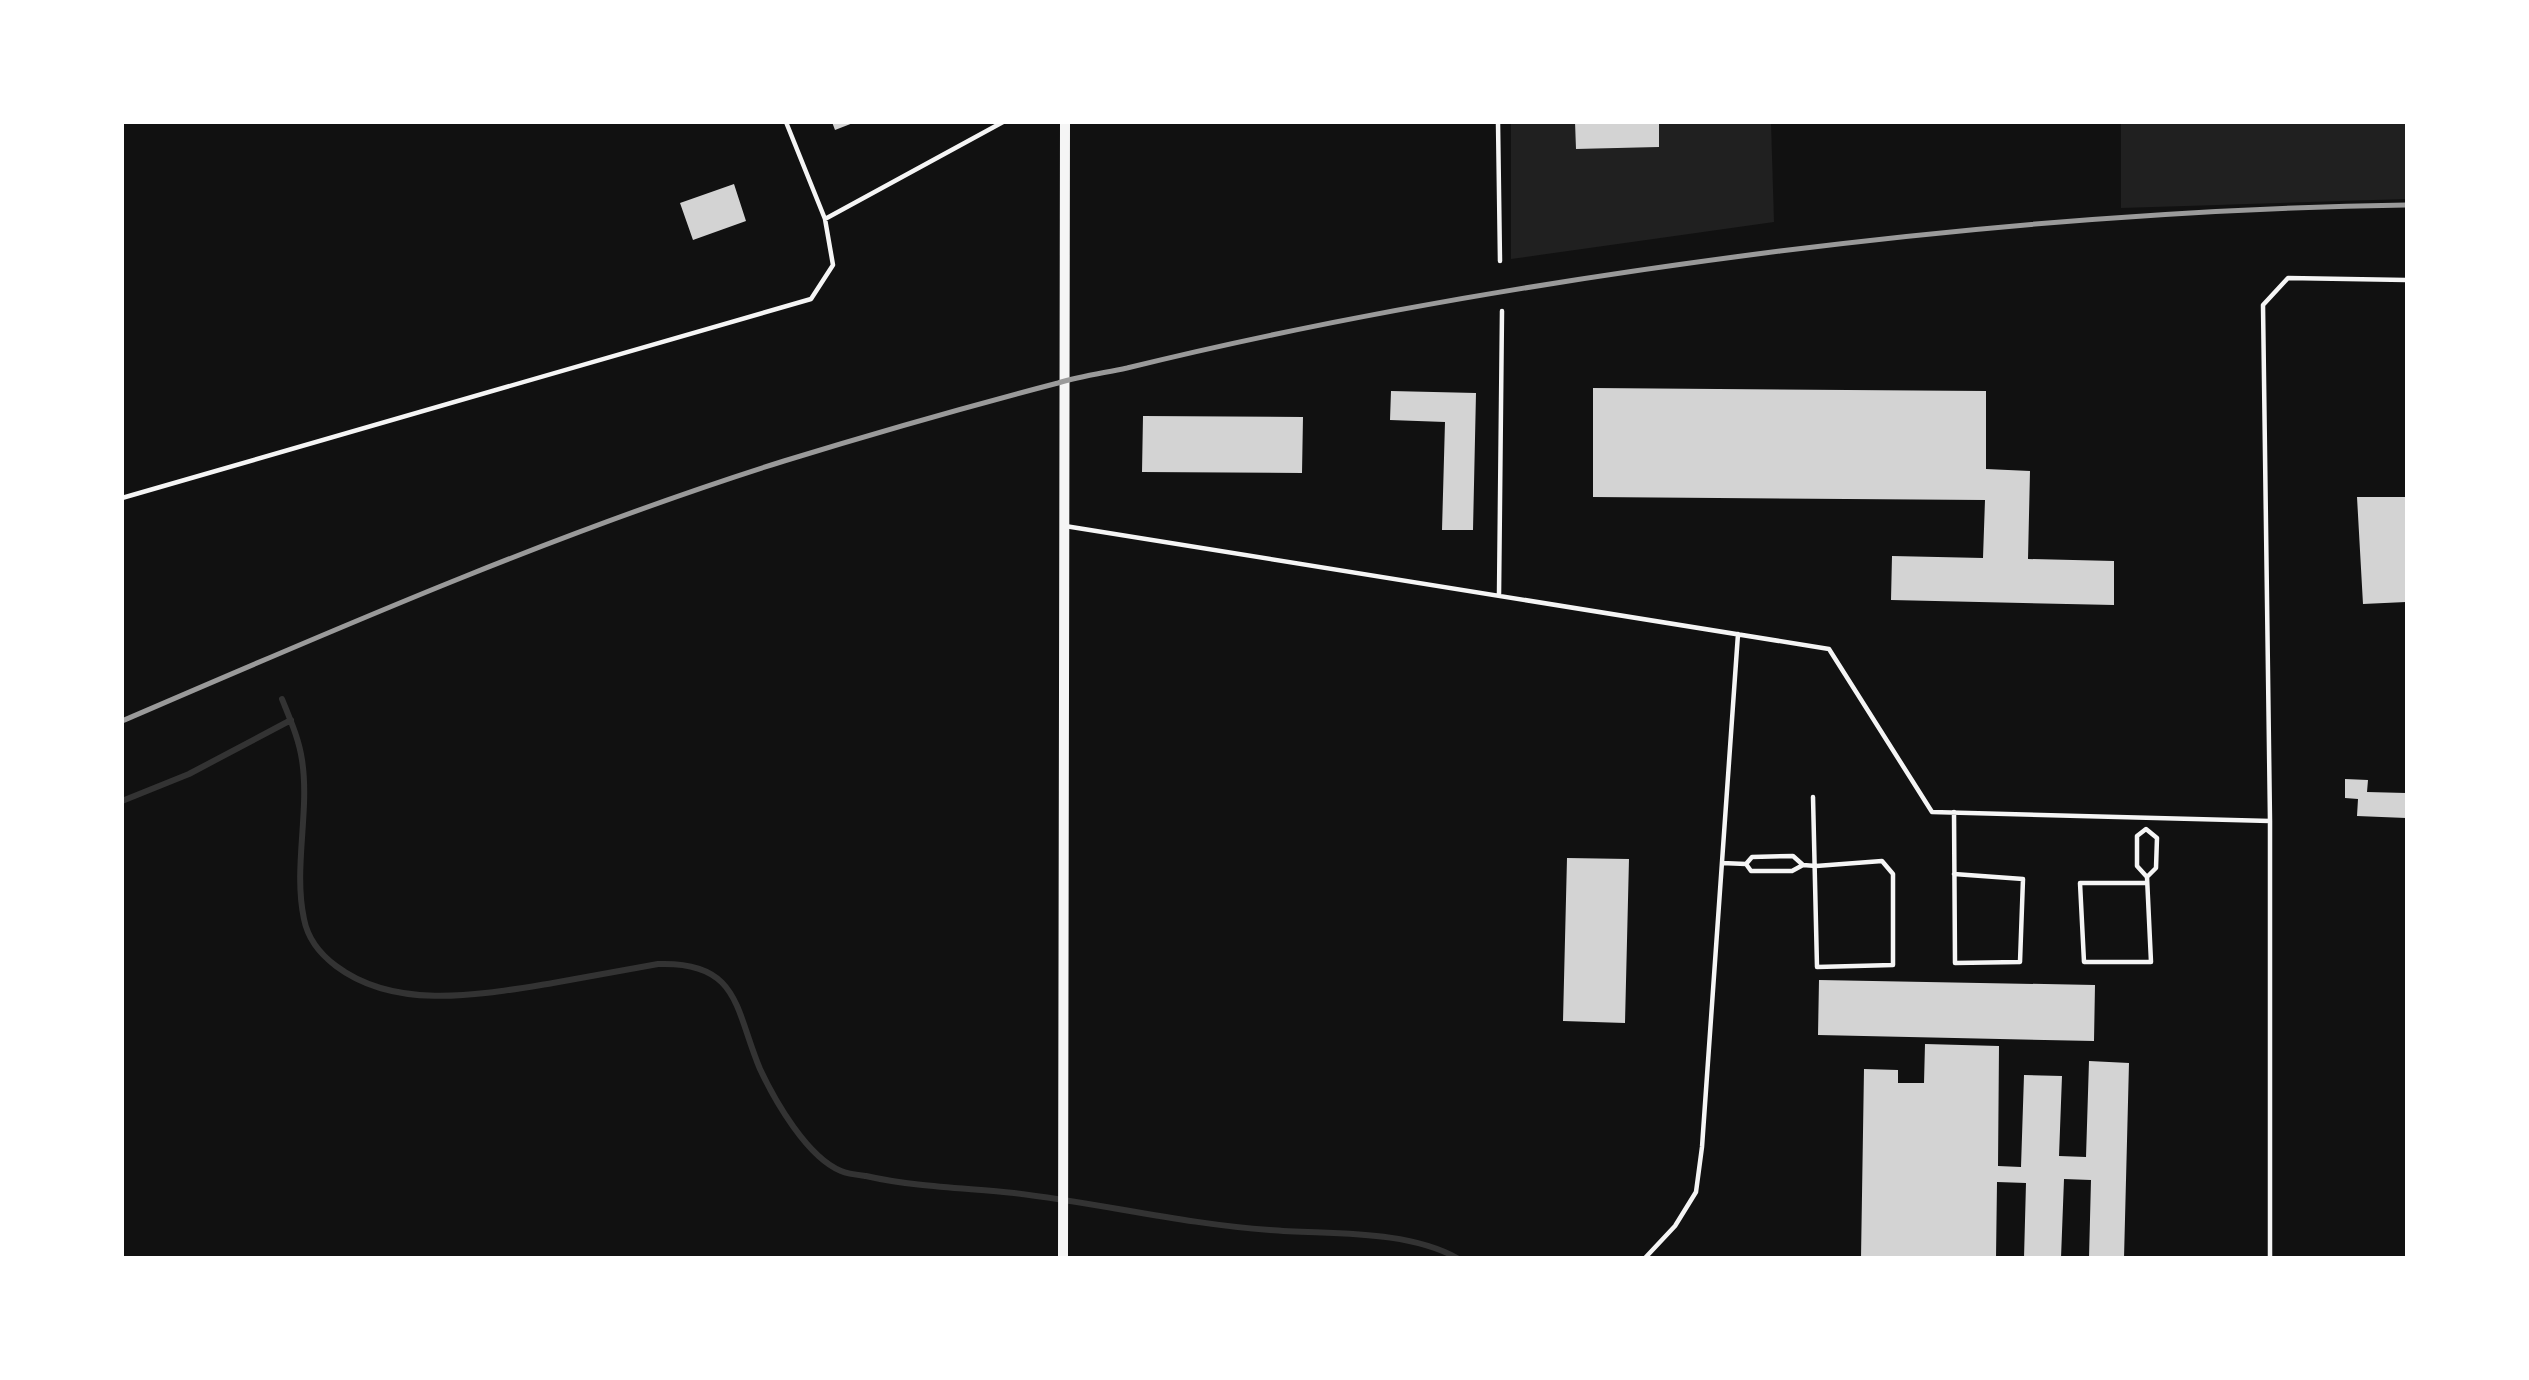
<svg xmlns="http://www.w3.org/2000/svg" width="2529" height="1380" viewBox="0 0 2529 1380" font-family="'Nunito Sans',sans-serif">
<rect width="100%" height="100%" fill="#111"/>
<path fill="#202020" d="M1511,123H1575L1577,149L1659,147V123H1771L1774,222L1511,259Z
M2121,123H2406V199L2121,208Z"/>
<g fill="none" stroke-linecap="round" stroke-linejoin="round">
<path stroke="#333" stroke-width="6" d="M282,699C290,719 299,739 302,760C310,811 293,868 304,919C308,940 320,954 336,966C397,1012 484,994 553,983C588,977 623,970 658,964C740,961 735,1010 760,1069C775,1101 807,1157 841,1171C848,1174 858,1175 866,1176C914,1187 965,1188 1014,1193C1099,1203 1184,1224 1270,1230C1329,1235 1405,1229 1457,1258
M122,801L189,774L291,720"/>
</g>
<path fill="#d3d3d3" d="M832,122H853V123L835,130Z
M1575,122H1659V147L1576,149Z
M734,184L746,221L693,240L680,203Z
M1593,388L1986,391V469L2030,471L2028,559L2114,561V605L1891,600L1892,556L1983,558L1985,500L1593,497Z
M1391,391L1476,393L1473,530H1442L1445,422L1390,420Z
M1143,416L1303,417L1302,473L1142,472Z
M2357,497H2406V602L2363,604Z
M2345,779L2368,780L2367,792L2406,793V818L2357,816L2358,799L2345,798Z
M1567,858L1629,859L1625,1023L1563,1021Z
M1819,980L2095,985L2094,1041L1818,1035Z
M1925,1044L1999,1046L1998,1166L2021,1167L2024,1075L2062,1076L2059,1156L2086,1157L2089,1061L2129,1063L2124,1258H2089L2091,1180L2064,1179L2061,1258H2024L2026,1183L1997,1182L1996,1258H1861L1864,1069L1898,1070V1083H1924Z"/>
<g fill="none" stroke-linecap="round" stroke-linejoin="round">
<path stroke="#f5f5f5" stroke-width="4.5" d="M1498,122L1500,261
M825,219L1003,122
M122,498L811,299L833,265L825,219L786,122
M1065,526L1829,649L1932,812L2270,821V1258
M1499,596L1502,311
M1954,812L1955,963L2020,962L2023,879L1954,874
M2270,821L2263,305L2288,278L2406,280
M2146,829L2157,838L2156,868L2147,877L2137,866V836Z
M1793,856L1803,865L1792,871H1751L1746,864L1752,857Z
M1722,863L1746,864
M1803,865L1816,866L1882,861L1893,874V965L1817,967L1813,797
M2147,883H2080L2084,962H2151L2147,877
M1645,1258L1675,1226L1696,1192L1702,1147L1738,634"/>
<path stroke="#f5f5f5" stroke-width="10" d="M1063,1258L1065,122"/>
<path stroke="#9a9a9a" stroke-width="5" d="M122,721C340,627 558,532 784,461C875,433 966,407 1058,383C1081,376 1104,373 1127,368C1342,315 1561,279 1780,251C1988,225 2197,208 2406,205"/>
</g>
<rect width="2529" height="1380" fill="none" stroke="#ffffff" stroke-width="248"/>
</svg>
